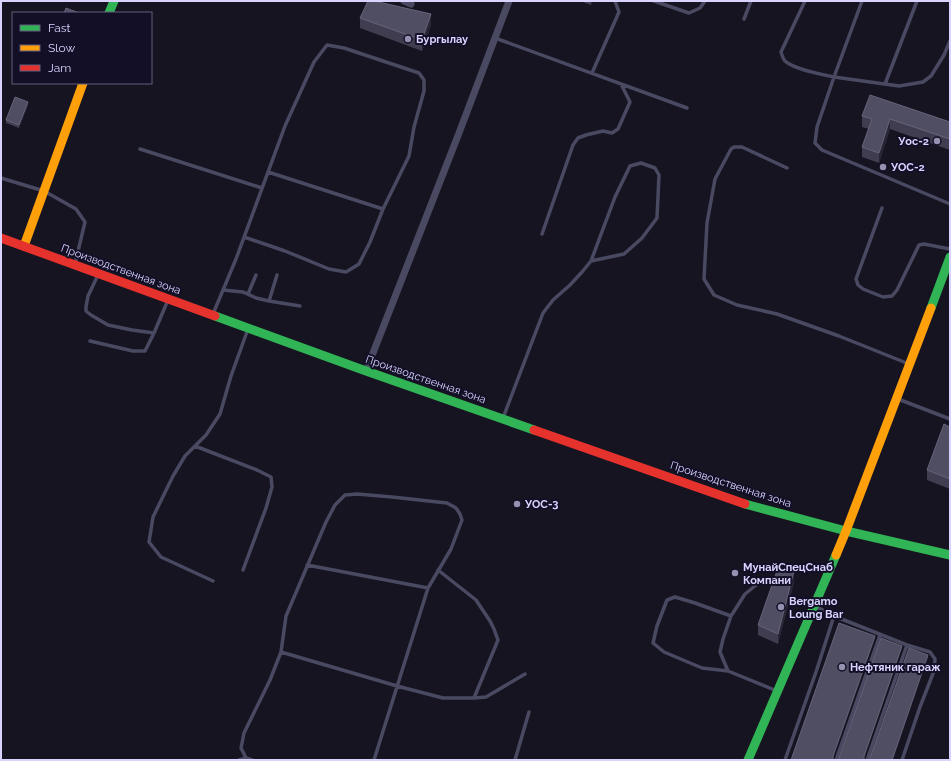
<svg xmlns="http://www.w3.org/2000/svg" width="951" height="761" viewBox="0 0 951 761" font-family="Raleway,sans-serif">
<rect width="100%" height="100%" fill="#161421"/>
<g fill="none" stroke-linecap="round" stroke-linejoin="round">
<path stroke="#4a4962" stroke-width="3.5" d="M654,1L689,13L700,8L705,1
M805,1L781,52C782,55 783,59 785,61C795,70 821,74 834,77L817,127L815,143L822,150L950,204
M862,1L834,77L899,86L923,82L931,76L944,55L950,41
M744,19L751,1
M495,38L687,108
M592,73L619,12L615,1
M885,84L917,1
M140,149L262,188
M787,168L742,147H734L731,149L715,179L707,223L704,279L714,295L737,305L777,314L839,336L909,364
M268,172L383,209
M1,178L44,191L76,209L85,222L75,264
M882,208L856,279L858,285L863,289L883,297L892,296L897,290L919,245L924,244L950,249
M542,234L573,145L578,138L586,135L603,131L612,133L618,129L630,102L621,84
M98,275L88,296L86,307V311L91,315L108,325L132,330L154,333
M223,290L243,292L256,298L269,301L300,306
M248,294L256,275
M269,301L277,275
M213,314L236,259L285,126L314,62L327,45L344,48L419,73L424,80V91L414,127L409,156L383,209L370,242L359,264L346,272L329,269L285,251L244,237
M90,341L133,351H145L154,333L168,300
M898,399L950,419
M503,418L543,313L553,300L570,285L582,272L591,261L615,197L630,166L641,163L655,168L659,175L657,218L642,238L624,254L591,261
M195,446L257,470L271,477L272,487L266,508L243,570
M307,565L428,588
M438,570L476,600L490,621L494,629L498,640L474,698
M213,581L161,557L149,542L153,517L173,476L185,456L206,435L220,414L231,376L248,329
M815,606L834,616L907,645L930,652L935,659L934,671L920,707L902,760
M731,616L695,603L675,597L667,600L657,626L653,643L664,652L702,668L728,671L777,691
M281,652L397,686L443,698H474L486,697L525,674
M728,671L720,652L723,639L731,616L745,594L760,582
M239,760L246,758
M252,760L246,758L241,748L244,733L270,680L281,652L286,616L326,522L335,505L345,495L357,494L392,497L447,503L456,508L460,514L462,520L451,549L428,588L374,760
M515,760L529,712
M785,760L816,672L834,616
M836,760L880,635
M867,760L907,645"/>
<path stroke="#4a4962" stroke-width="7" d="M404,1L411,4
M366,371L459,133L509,1"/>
<path stroke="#30b455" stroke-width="9" d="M109,13L114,1
M931,308L950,257
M215,316L366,371L534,430
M745,504L846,531L950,555
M748,760L836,555"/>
<path stroke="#ff9f0a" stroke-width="9" d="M24,246L83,83
M836,555L846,531L931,308"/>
<path stroke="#e5322d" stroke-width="9" d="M1,238L215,316
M534,430L745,504"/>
</g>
<path fill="#403d50" d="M580,1H592L591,5Z
M360,18L431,25L422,51L360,28Z
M28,105L19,128L6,123V120Z
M862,116L950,122V150L890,129L879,163L862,157V147L869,129L862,127Z
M950,427V489L927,480V470Z
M794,582L778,644L758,635V625Z"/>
<path fill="#282635" d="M431,14V25L422,51V40Z
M28,102V105L19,128V125Z
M890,119V129L879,163V153Z
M794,571V582L778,644V634Z
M875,636V639L833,759V756Z
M902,646V648L864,759V756Z
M928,655V657L893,760H892Z"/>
<path fill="#504e63" stroke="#66637b" d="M368,1H374L431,14L422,40L360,18Z
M66,8L79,13H64Z
M870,95L950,122V139L890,119L879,153L862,147L872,119L862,116Z
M15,97L28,102L19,125L6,120Z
M944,424L950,427V479L927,470Z
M778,568L794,571L778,634L758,625Z
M839,623L875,636L833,756V759L835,760H791Z
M881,638L902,646L864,756V759L866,760H838L839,758Z
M909,648L928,655L892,760H869L870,758Z"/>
<g fill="#9591b1" stroke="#130f26" stroke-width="1.5">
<circle cx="408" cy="39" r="4"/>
<circle cx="937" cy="141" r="4"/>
<circle cx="883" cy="167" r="4"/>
<circle cx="517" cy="504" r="4"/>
<circle cx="735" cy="573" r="4"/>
<circle cx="781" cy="607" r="4"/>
<circle cx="842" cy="667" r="4"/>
</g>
<g text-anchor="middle" stroke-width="4" stroke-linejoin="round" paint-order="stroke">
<g font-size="11" font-weight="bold" fill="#d9d4ff" stroke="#130f26" text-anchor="start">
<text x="416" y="43">Бургылау</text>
<text x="929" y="145" text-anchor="end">Уос-2</text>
<text x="891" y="171">УОС-2</text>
<text x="525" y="508">УОС-3</text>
<text x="743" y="571">МунайСпецСнаб<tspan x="743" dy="13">Компани</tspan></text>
<text x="789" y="605">Bergamo<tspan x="789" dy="13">Loung Bar</tspan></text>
<text x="850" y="671">Нефтяник гараж</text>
</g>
<g font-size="11" fill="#d9d4ff" stroke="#130f26">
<text transform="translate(121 269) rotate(20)" y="4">Производственная зона</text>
<text transform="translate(426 379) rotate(19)" y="4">Производственная зона</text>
<text transform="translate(731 484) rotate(18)" y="4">Производственная зона</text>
</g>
</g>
<rect width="951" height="761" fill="none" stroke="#d9d4ff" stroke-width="4"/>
<rect x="12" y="12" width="140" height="72" fill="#130f26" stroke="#625e7d"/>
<rect x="20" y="25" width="20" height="6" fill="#30b455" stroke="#625e7d"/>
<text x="48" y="32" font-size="12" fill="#d9d4ff">Fast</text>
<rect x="20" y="45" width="20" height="6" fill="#ff9f0a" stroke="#625e7d"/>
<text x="48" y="52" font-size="12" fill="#d9d4ff">Slow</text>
<rect x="20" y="65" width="20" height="6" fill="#e5322d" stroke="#625e7d"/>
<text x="48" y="72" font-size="12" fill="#d9d4ff">Jam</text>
</svg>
